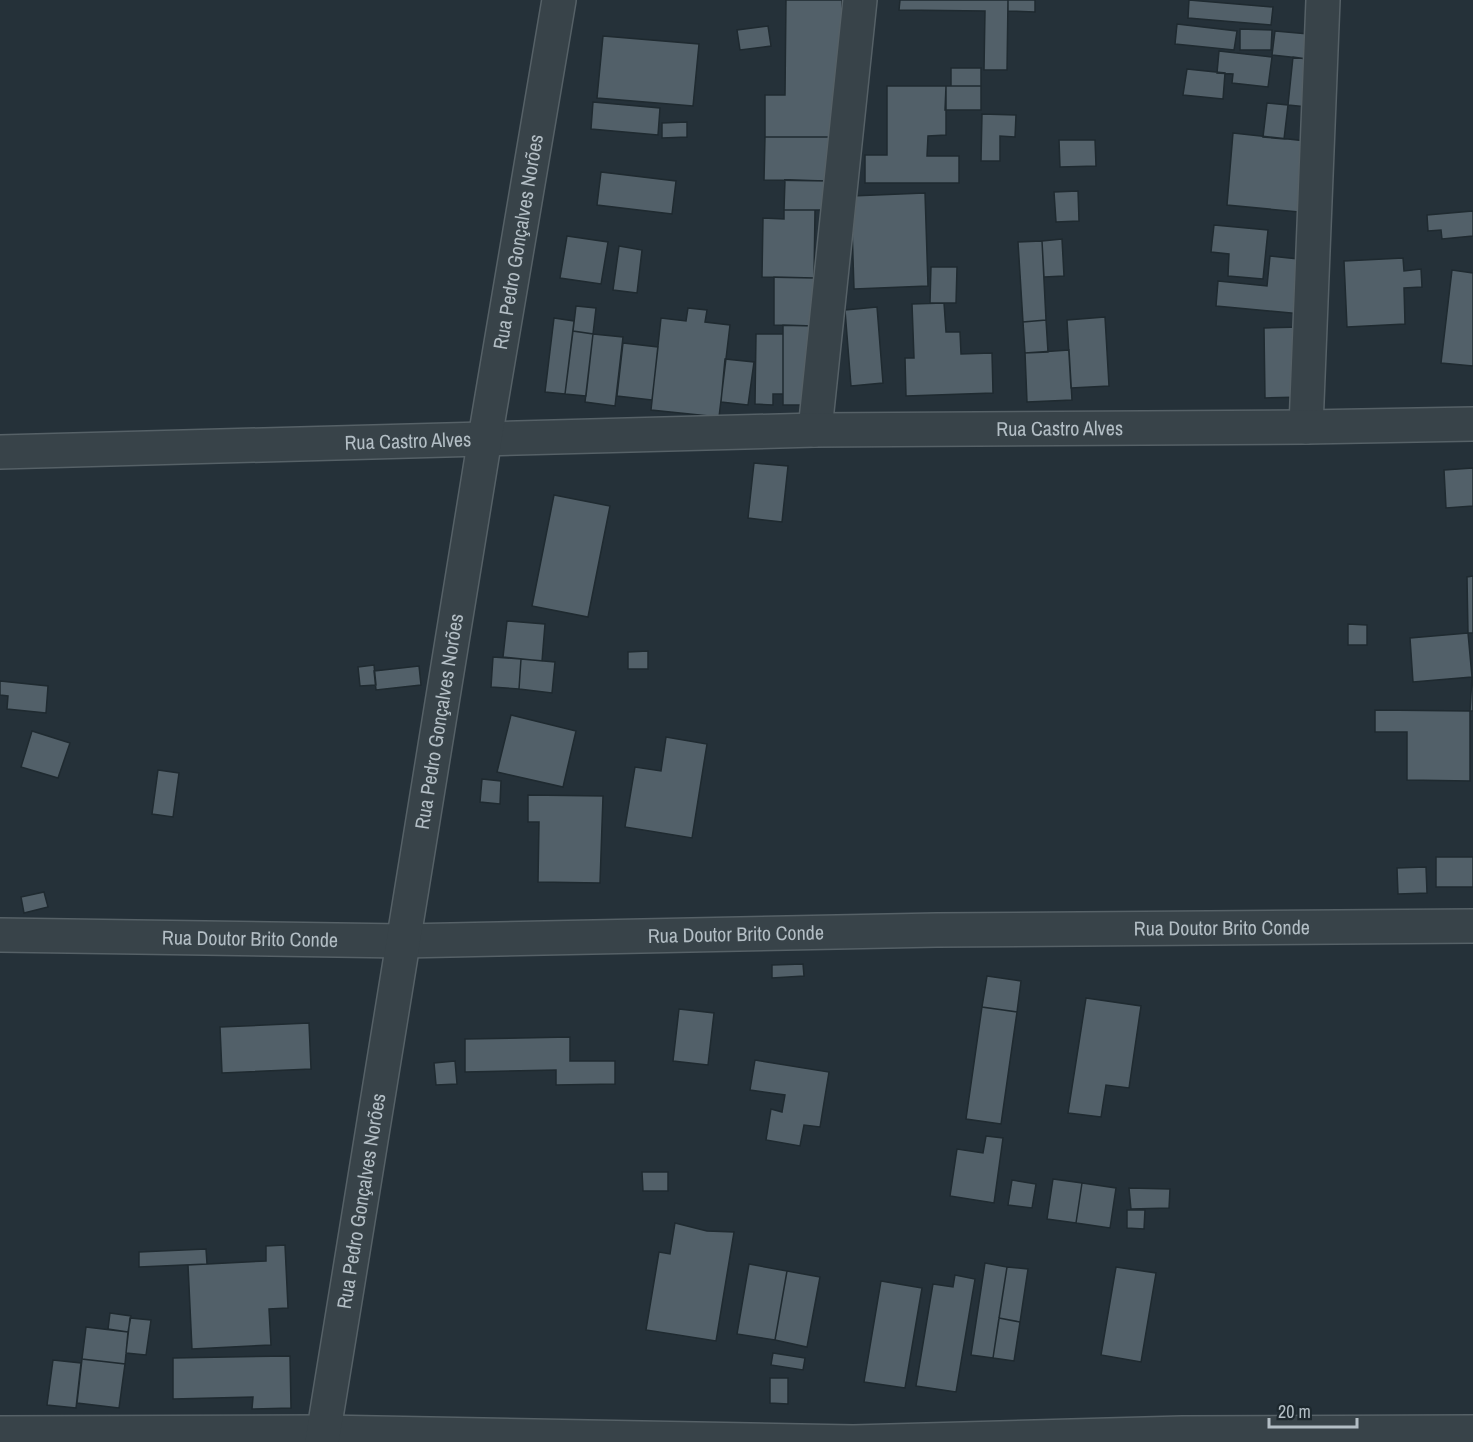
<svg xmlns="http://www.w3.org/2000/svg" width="1473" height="1442" viewBox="0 0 1473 1442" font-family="'Archivo Narrow',sans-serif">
<rect width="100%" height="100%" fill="#253139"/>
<path fill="#526069" stroke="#1f2a30" stroke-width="1.5" d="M786,0H842L840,137H765V95H785Z
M900,0H1008L1007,70H984L985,11L899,10Z
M1008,0H1035V12L1008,11Z
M1189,0L1273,7L1271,25L1188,18Z
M1177,24L1237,31L1234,50L1175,44Z
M768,26L771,46L740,50L737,30Z
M1240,29L1272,30L1271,50H1240Z
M1275,31L1320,35L1318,60L1272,55Z
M603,36L699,44L693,106L597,98Z
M1219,51L1272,57L1268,87L1232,83L1233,74L1217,73Z
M1293,57L1313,60L1308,107L1288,105Z
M951,68H981V86H951Z
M1187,69L1225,73L1223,99L1183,95Z
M887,86H946V135L928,136L927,156H959V183H865V155H887Z
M946,86H981V110H945Z
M593,102L660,108L658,135L591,129Z
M1267,103L1288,105L1284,139L1263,137Z
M982,114L1016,115L1015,137L1000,136V161H981Z
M687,122V137L662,138V123Z
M1233,133L1306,141L1299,212L1227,205Z
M765,137H829V181L764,180Z
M1059,140H1095L1096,166L1060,167Z
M601,172L676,181L672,214L597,205Z
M785,180L829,181L828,210H784Z
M1078,191L1079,221L1056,222L1054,192Z
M925,193L928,286L854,289L851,196Z
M784,210H815L814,278L762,277L763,218L784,219Z
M1473,211V236L1442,239L1441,230L1428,231L1427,215Z
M1214,225L1268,230L1263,279L1228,276L1229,254L1211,252Z
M567,236L608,242L601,284L560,278Z
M1062,239L1064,276L1044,277L1042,241Z
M1042,241L1046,320L1023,322L1018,242Z
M619,246L642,250L637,293L613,290Z
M1270,256L1308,260L1302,314L1216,306L1218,281L1267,286Z
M1403,258L1404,271L1421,269L1422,287L1404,288L1405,324L1347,327L1344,261Z
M931,267H957L956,303H930Z
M1452,270L1473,273V366L1441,363Z
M774,277L814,278L813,326L774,325Z
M944,303L946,332H960L961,354L992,353L993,393L906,396L905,358H914L912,304Z
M576,306L596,308L593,334L573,331Z
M877,307L883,383L851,386L845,310Z
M688,308L707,310L705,322L730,325L719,417L651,410L661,318L686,321Z
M1105,317L1109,386L1071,388L1067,320Z
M554,318L574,321L565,394L545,392Z
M1046,320L1048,352L1025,353L1023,322Z
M783,325L813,326V405H783Z
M1301,327L1303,397L1265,398L1264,328Z
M573,331L593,334L586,396L565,394Z
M593,334L623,337L615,406L585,402Z
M756,334H783V394H773V405L755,404Z
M623,343L658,347L652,400L617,396Z
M1069,350L1072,400L1027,402L1025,353Z
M725,359L754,362L748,405L721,402Z
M754,463L788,466L782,522L748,518Z
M1473,468V506L1446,508L1444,470Z
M554,495L610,506L588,617L532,606Z
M1473,576V633H1468L1467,577Z
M507,621L545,624L542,661L503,657Z
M1348,624L1367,625V645H1348Z
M1468,633L1472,677L1413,682L1410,638Z
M648,651V669H628V652Z
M493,657L521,659L519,689L491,687Z
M521,659L555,662L552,693L519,689Z
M374,665L376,685L360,686L358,667Z
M419,666L421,685L376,690L374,671Z
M1472,677H1473V711H1470Z
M0,681L48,686L46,713L7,709L8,696L0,695Z
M1375,710L1470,711V781L1407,780V732H1375Z
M511,715L576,731L563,787L497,772Z
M32,731L70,743L58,778L21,767Z
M666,737L707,744L692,838L625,827L635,767L661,771Z
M158,770L179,773L173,817L152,814Z
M482,779L501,781L500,804L480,802Z
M528,795L603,796L600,883L538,882L539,822H528Z
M1436,857H1473V887H1436Z
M1426,867L1427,893L1398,894L1397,868Z
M44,892L48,907L24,913L21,897Z
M803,964L804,976L772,978V965Z
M987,976L1021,981L1017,1012L982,1007Z
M1086,998L1141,1006L1129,1088L1106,1085L1101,1117L1068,1113Z
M982,1007L1017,1012L1001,1124L966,1119Z
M679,1009L714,1013L708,1065L673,1061Z
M309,1023L311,1069L222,1073L220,1027Z
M570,1037V1061H615V1084L556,1085V1070L465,1072V1039Z
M755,1060L829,1072L820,1127L804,1125L800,1146L766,1140L771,1109L782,1112L785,1095L750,1090Z
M455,1061L457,1084L436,1085L434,1063Z
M986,1136L1003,1138L994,1203L950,1196L957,1149L983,1153Z
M642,1172H668V1191H643Z
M1053,1179L1082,1183L1076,1223L1047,1219Z
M1012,1180L1036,1184L1032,1208L1008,1205Z
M1082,1183L1116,1188L1110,1228L1076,1223Z
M1129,1188L1170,1189L1169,1208L1131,1209Z
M1127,1210H1145L1144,1229L1127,1228Z
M675,1223L707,1231L734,1232L716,1341L646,1330L659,1252L670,1254Z
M285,1245L288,1308L269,1309L271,1345L192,1349L188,1265L266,1261V1246Z
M206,1249L207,1264L139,1267V1252Z
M985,1263L1007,1267L993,1358L971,1355Z
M749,1264L787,1271L775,1340L737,1334Z
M1007,1267L1028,1269L1020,1322L999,1318Z
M1116,1267L1156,1273L1141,1362L1101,1355Z
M787,1271L820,1277L807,1347L775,1340Z
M955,1275L975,1279L956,1392L916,1386L933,1284L953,1287Z
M881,1281L922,1288L905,1388L864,1382Z
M110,1313L131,1316L128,1332L108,1329Z
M130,1318L151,1320L146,1355L126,1353Z
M999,1318L1020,1322L1014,1361L993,1358Z
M86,1327L128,1332L125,1364L82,1359Z
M773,1353L805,1358L803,1370L771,1365Z
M290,1356L291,1408L252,1409L253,1397L173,1399V1358Z
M82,1359L125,1364L119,1408L77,1403Z
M53,1360L81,1363L76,1408L47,1405Z
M770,1378H788V1404L770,1403Z"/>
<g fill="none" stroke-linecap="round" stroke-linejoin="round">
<g stroke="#566167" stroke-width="36">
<g id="minor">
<path d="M1306,427L1323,0"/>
<path d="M815,430L860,0"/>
<path id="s1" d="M0,452L815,430L1306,427L1473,424"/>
<path id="s2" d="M0,935L403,941L937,930L1473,926"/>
<path d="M0,1433L324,1432L853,1442L1182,1433L1473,1432"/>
<path id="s3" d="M322,1442L485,438L559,0"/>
</g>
</g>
<use href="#minor" stroke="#384349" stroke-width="33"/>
</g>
<g text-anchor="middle" stroke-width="4.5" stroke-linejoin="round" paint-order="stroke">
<g font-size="20" fill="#b3bec5" stroke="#1d282e">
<text dy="7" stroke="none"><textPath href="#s3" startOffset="1216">Rua Pedro Gonçalves Norões</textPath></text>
<text dy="7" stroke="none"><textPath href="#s1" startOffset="1060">Rua Castro Alves</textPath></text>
<text dy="7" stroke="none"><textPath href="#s1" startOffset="408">Rua Castro Alves</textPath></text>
<text dy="7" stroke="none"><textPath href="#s3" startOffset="730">Rua Pedro Gonçalves Norões</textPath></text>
<text dy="7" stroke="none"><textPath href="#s2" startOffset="1222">Rua Doutor Brito Conde</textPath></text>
<text dy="7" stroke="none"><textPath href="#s2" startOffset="736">Rua Doutor Brito Conde</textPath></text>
<text dy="7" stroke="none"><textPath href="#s2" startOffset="250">Rua Doutor Brito Conde</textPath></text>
<text dy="7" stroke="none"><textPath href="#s3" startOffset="244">Rua Pedro Gonçalves Norões</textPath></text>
</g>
</g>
<path d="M1269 1418v9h88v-9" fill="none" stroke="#b3bec5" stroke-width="3"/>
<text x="1278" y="1418" font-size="18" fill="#b3bec5" stroke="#1d282e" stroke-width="4.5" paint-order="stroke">20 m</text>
</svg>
